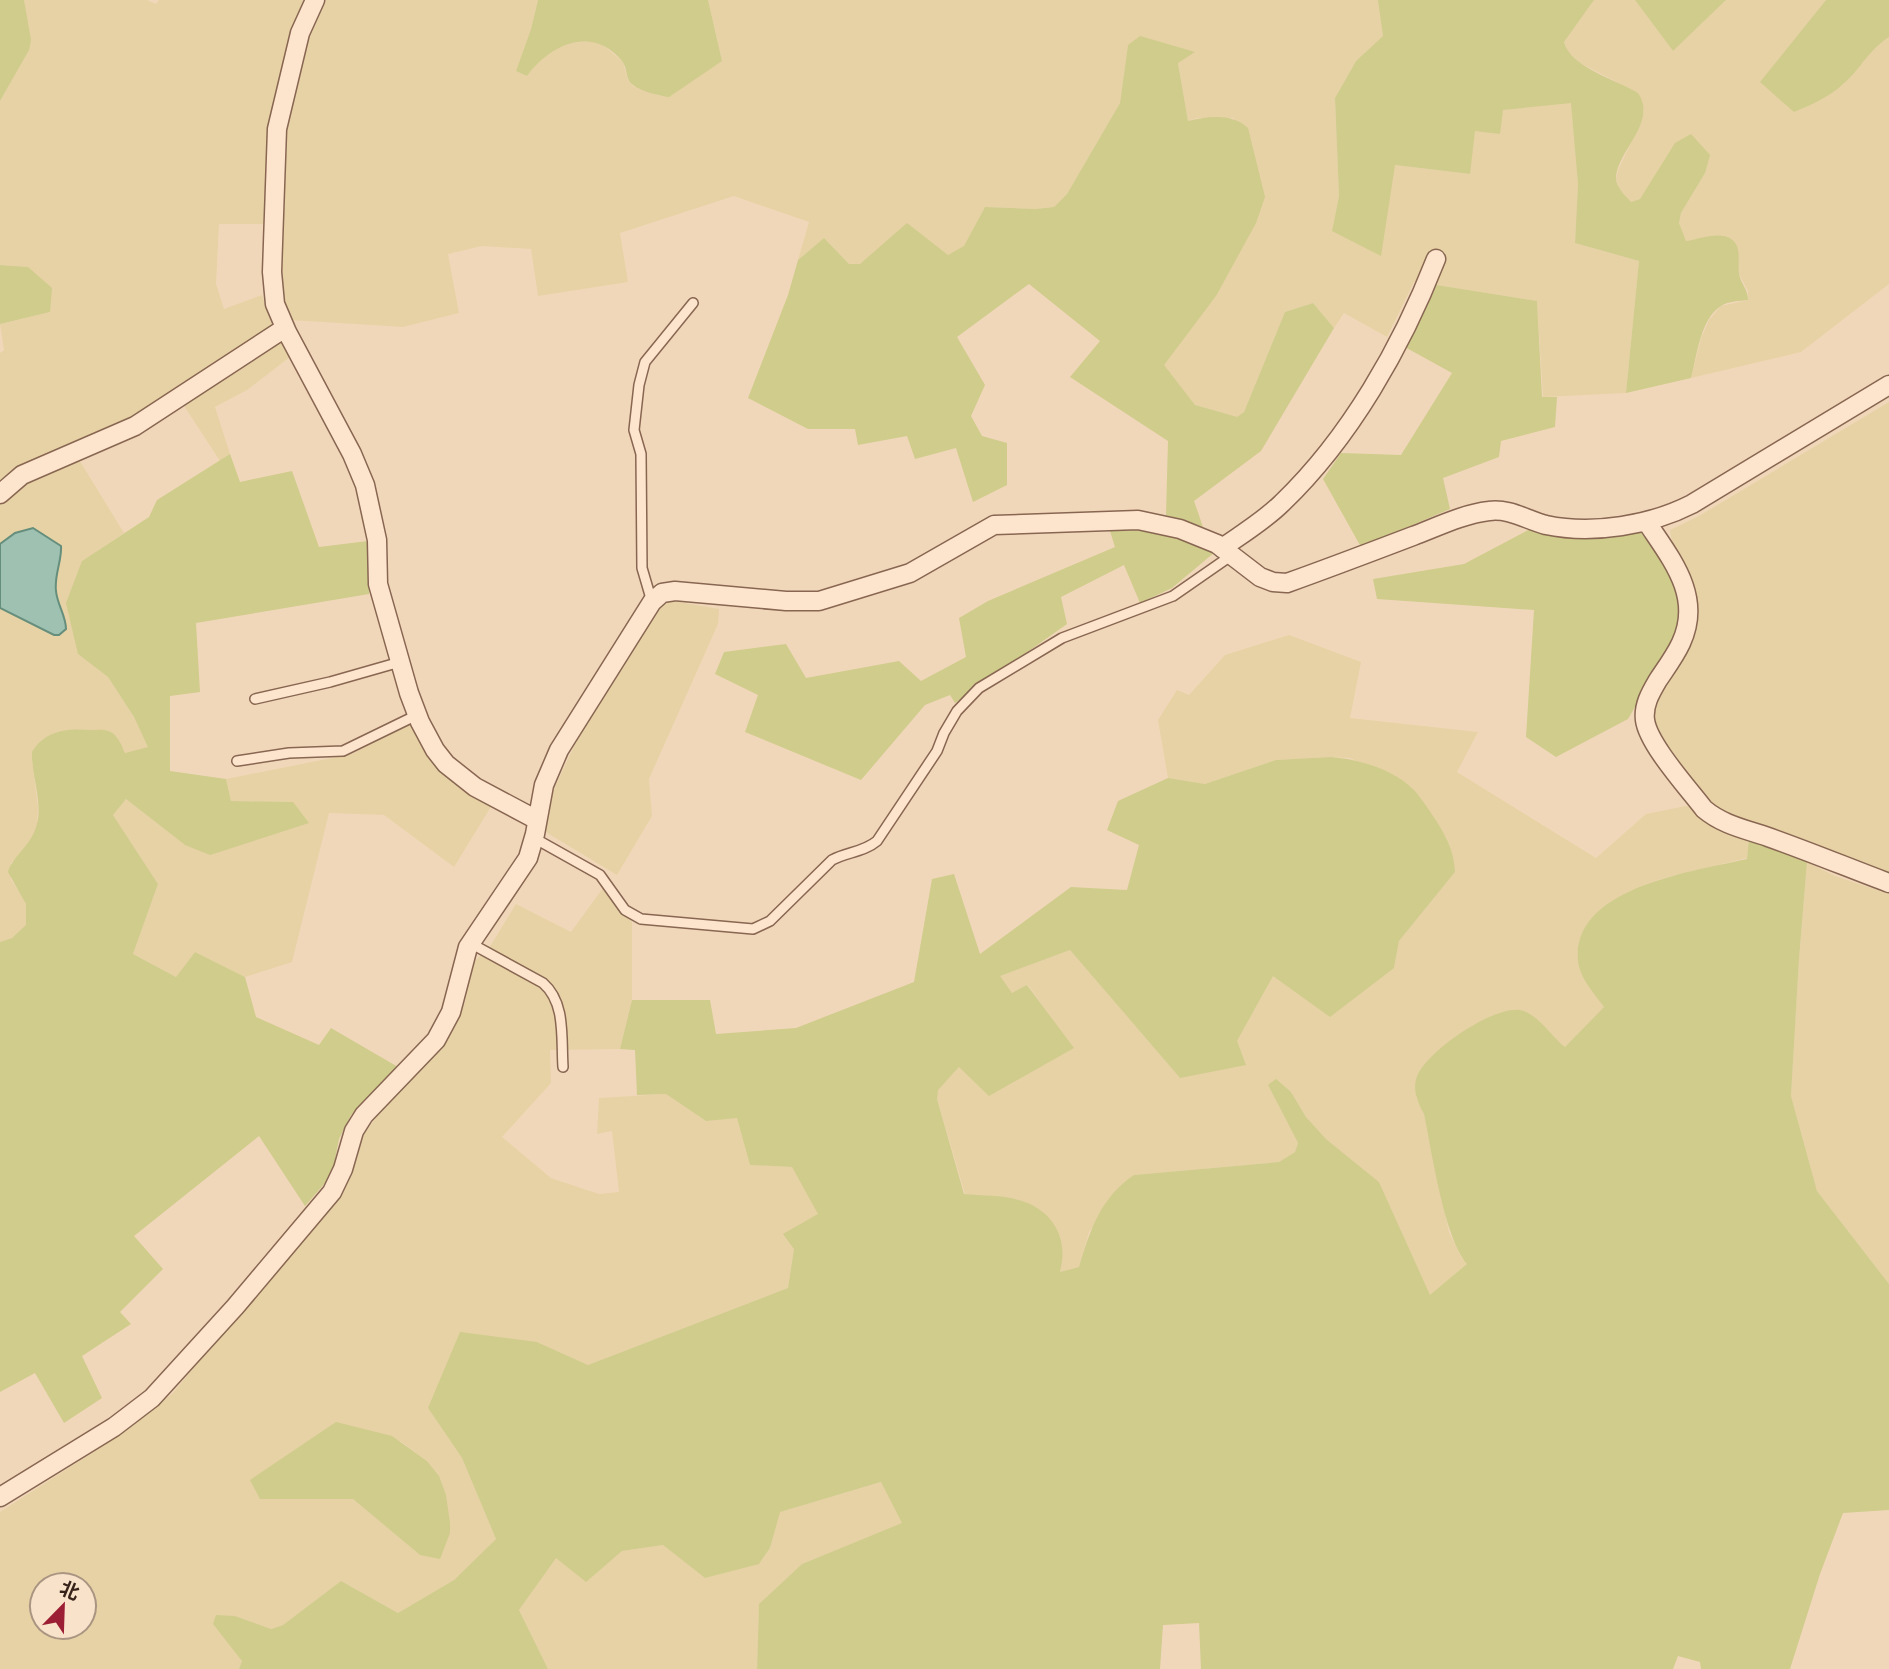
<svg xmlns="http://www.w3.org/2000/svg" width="1889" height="1669" viewBox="0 0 1889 1669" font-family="'Libre Baskerville','Noto Sans SC',serif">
<rect width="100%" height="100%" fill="#f1d7b9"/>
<path fill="#e7d2a5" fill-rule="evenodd" d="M24,0H147L156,4L159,0H303L273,111L264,224H219L216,284L224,309L262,295L274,328L290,357L247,390L215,407L230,454L220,461L177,395L0,492V353L4,350L0,324L50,312L28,267L0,265V101L29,49Z
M326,0H538L531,29L516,71L527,76L538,61L553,50L571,43L594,41L602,44L623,62L628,80L633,86L660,96L722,61L708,0H1379L1383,36L1356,61L1335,98L1339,196L1332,231L1395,165L1469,174L1475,131L1503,110L1572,102L1578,184L1575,243L1639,261L1626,393L1543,397L1537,301L1414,282L1387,337L1344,313L1334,328L1313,303L1285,312L1244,412L1237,418L1195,405L1163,365L1216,296L1234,118H1197L1188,121L1178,62L1194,52L1128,45L1120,103L1067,194L1054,207L1035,209L985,207L964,247L948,255L907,224L860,264H849L824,238L798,260L809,222L734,196L620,233L628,282L538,296L531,249L482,246L448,254L459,313L403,327L290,320L283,294L282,272L287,130L310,36Z
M1594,0H1635L1673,51L1726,0H1826L1761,82L1863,62L1873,47L1889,37V284L1801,352L1691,378L1701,338L1709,320L1721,306L1748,300V291L1739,274L1738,255L1723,235L1686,241L1681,231L1679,222L1681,213L1705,173L1651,184L1640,199L1631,202L1619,188L1616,179L1618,170L1638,128L1644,111L1638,93L1580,63L1567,51L1564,42Z
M1889,402V875L1721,812L1707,802L1653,723V704L1691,581L1672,542L1670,530L1699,516Z
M78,458L124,533L82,561L78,654L108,677L134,717L149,747L125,753L116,736L32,761L38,807L37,826L31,843L11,863V880L22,895L26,904V926L12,938L0,942V503L23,481Z
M667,600L719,609L718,624L649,779L652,816L617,875L544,831L547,804L584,725L654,607Z
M1289,635L1361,662L1350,718L1478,732L1457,772L1596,858L1646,814L1691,805L1749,838L1747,858L1664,878L1646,884L1612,902L1585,980L1604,1007L1565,1047L1550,1035L1538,1020L1521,1010L1416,1097L1424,1114L1449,1232L1461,1257L1467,1264L1430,1296L1379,1182L1326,1139L1306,1117L1291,1092L1268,1085L1298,1143L1295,1152L1279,1162L1134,1175L1089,1232L1079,1267L1060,1272L1062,1263L1019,1200L965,1194L937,1099V1090L959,1067L1073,1048L1028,985L1012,993L999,976L1070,950L1180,1078L1237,1041L1273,975L1394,968L1399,941L1455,872L1446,837L1415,791L1350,758L1331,757L1276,760L1205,784L1168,778L1158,720L1177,690L1189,695L1225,655Z
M413,722L453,782L492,805L454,867L384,815L329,813L292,962L245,977L195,952L176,977L133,954L158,884L113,815L126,799L185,845L293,802L231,801L226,779L352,754Z
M1807,862L1835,876L1889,894V1284L1817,1191L1791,1096L1799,959Z
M603,888L632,922V1000L620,1049L550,1050L551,1083L502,1137L551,1178L599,1194L619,1192L612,1131L597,1134L599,1098L666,1094L706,1121L737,1117L750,1165L792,1167L819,1214L794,1249L788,1288L588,1365L537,1342L428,1408L462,1458L496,1539L454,1580L398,1613L341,1581L283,1625L271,1629L235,1616L213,1624L237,1653L242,1661L239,1669H0V1512L120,1435L173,1393L258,1288L345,1187L363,1136L385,1105L441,1048L465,1002L473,963L491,945L516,904L571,932ZM400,1441L427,1461L439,1476L420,1555L353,1499ZM42,1585H84V1627H42Z
M882,1482L903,1523L802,1564L759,1604L757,1669H548L519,1610L556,1557L586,1581L622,1551L663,1545L705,1578L760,1563L770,1548L779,1512Z"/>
<path fill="#cfcc8c" d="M0,0H24L31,40L29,50L0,101Z
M538,0H708L722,61L669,97C659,96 641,91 633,85C625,80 628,68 622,61C593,25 550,44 527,76L516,71L531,29Z
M1378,0H1594L1564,42C1570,67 1617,80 1638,93C1658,122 1617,151 1616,178C1616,187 1625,195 1631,202L1640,199L1675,143L1691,134L1710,155L1705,173L1681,213L1679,223L1686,241C1701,239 1728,227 1737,246C1740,255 1738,265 1739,274C1741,284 1748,289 1748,300C1739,301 1729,301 1721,306C1700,319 1697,356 1691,378L1626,393L1639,261L1575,243L1578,184L1571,103L1503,110L1500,134L1475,131L1470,174L1395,165L1381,256L1332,231L1339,196L1335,98L1356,61L1383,36Z
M1635,0H1726L1673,51Z
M1826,0H1889V37C1868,50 1861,69 1843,84C1829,97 1811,105 1794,112L1760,82Z
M1140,36L1195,52L1178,63L1188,121C1207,116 1233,113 1248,128L1265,197L1256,223L1216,296L1164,365L1195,405L1237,417L1244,412L1285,312L1313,303L1334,328L1261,451L1194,501L1203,527L1166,515L1168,441L1070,377L1100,341L1029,284L957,337L985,385L971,416L982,436L1007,443V485L973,502L956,448L915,459L907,436L858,445L855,429H808L748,398L788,295L798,260L824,238L849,264H860L907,223L948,255L964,246L985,207L1035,209L1054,207L1067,194L1120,103L1128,45Z
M0,265L28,267L52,288L50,312L0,324Z
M1436,285L1537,301L1542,397H1557L1555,427L1501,441L1499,457L1443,478L1450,509L1361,547L1323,479L1341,453L1401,455L1452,373L1403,346Z
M230,454L240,482L292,471L319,547L368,541L369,594L196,623L200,692L170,696V771L226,779L231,801L293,802L309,823L210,855L185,845L126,799L113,815L158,884L133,954L176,977L195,952L245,977L256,1017L319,1045L331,1028L398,1067L351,1115L339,1139L332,1175L305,1206L259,1136L134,1236L163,1269L120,1312L131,1324L82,1356L102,1398L64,1423L35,1373L0,1392V942L12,938L26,925V904L8,872C13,856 29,847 35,830C45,806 31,777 32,752C45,730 68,728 91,730C96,730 104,729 108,731C118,734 121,745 125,753L148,747L134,717L108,677L78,654L66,603L82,561L149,517L157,500Z
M1532,528L1576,535L1641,533L1661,556L1677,584L1682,612L1673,641L1628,719L1556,757L1526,737L1534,610L1377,599L1373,579L1464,564Z
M1145,530L1205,544L1215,552L1172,588L1140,603L1124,565L1061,597L1067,624L955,703L950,695L925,705L861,780L745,732L758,695L715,674L724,652L786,644L806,678L899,661L921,681L966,657L959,618L988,601L1115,547L1110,531Z
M1331,757C1359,759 1395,770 1415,791C1421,798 1426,806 1431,813C1444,832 1454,849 1455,872L1399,941L1394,968L1330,1017L1273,976L1237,1041L1246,1065L1180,1078L1070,950L1000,976L1012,993L1027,985L1074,1048L989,1096L959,1067L938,1090L937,1099L964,1194C982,1196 1002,1195 1019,1200C1053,1210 1069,1238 1060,1272L1079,1267C1090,1230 1101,1197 1134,1175L1279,1162L1295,1152L1298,1143L1268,1085L1276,1079L1291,1092L1306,1117L1326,1139L1379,1182L1430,1295L1467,1264C1444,1237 1432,1152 1424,1114C1418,1103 1413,1092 1416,1079C1424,1052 1493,1006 1520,1010C1539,1014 1550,1036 1565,1047L1604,1007C1594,993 1579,977 1578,960C1572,887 1695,871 1747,859L1749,838L1807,862L1799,959L1791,1096L1817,1191L1889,1284V1510L1843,1513L1820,1574L1790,1669H1701L1700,1662L1678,1656L1673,1669H1201L1199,1623L1163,1625L1160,1669H757L759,1604L802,1564L902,1523L881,1482L780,1512L770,1548L759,1564L705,1578L663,1545L622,1551L586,1582L556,1558L519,1610L548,1669H239L242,1661L213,1624L216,1615L235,1616L271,1629L283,1625L341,1581L398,1613L454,1580L496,1539L462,1458L428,1408L460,1332L537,1342L588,1365L788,1288L794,1249L783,1234L818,1214L792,1167L750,1165L737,1118L706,1121L666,1094L637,1095L635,1050L620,1049L632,1000H710L716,1034L796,1028L914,982L932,879L954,874L980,954L1071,887L1127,890L1139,845L1107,830L1118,801L1168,778L1205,784L1276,760Z
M336,1422L392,1436L427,1461L439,1476L446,1495L450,1523V1533L440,1559L420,1555L353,1499H260L250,1480Z"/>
<path fill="#9ec1b1" stroke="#658e7d" stroke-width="2" d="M33,528L61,546C62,561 54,575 56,591C57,604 66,616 66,629L59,635H54L0,608V544L15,533Z"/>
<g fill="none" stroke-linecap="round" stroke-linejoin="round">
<g stroke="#886652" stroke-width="12">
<path id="service" d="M652,602L642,568L641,454L634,430L639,385L645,362L693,303
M255,699L330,682L400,662
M237,761L289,753L343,751L417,715
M534,838L600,875L625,910L641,919L753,929L770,921L832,860C847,852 864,852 877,841L937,751L944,733L957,711L979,688L1062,638L1173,596L1232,555
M470,943L543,983C566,1003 561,1038 563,1067"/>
</g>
<g stroke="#886652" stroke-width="21">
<path id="minor" d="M315,0L300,33L277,129L272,272L275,304L287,332L352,454L365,485L377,540L378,584L409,693L420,722L435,750L446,764L475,787L537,820
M0,494L22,475L135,426L285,328
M1646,521C1671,559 1703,596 1681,643C1675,656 1666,668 1658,680C1651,692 1643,705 1645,720C1648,744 1688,788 1704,809C1723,825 1745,829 1768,837C1808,851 1849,868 1889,883
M1222,548C1242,534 1265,520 1282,503C1350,438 1402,346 1436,259
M0,1497L114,1427L152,1398L235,1307L332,1192L343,1169L354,1131L364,1115L436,1040L451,1012L468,947L528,858L535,834L544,785L559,750L652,602L662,593L675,591L786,601H819L910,573L994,525L1138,520L1180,529L1217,544L1260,577L1273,582L1287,583C1329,568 1371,552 1413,536C1437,527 1463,514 1489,511C1509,508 1527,520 1546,525C1593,535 1651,525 1692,504L1889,385"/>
</g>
<use href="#service" stroke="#fce5cc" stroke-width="9"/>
<use href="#minor" stroke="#fce5cc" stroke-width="18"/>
</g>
<g transform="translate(63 1606) rotate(23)"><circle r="33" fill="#f8e2c9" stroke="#aa9583" stroke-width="2"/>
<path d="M0-5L12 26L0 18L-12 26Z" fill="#9c1e34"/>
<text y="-10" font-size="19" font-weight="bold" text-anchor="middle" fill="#362219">北</text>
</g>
</svg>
